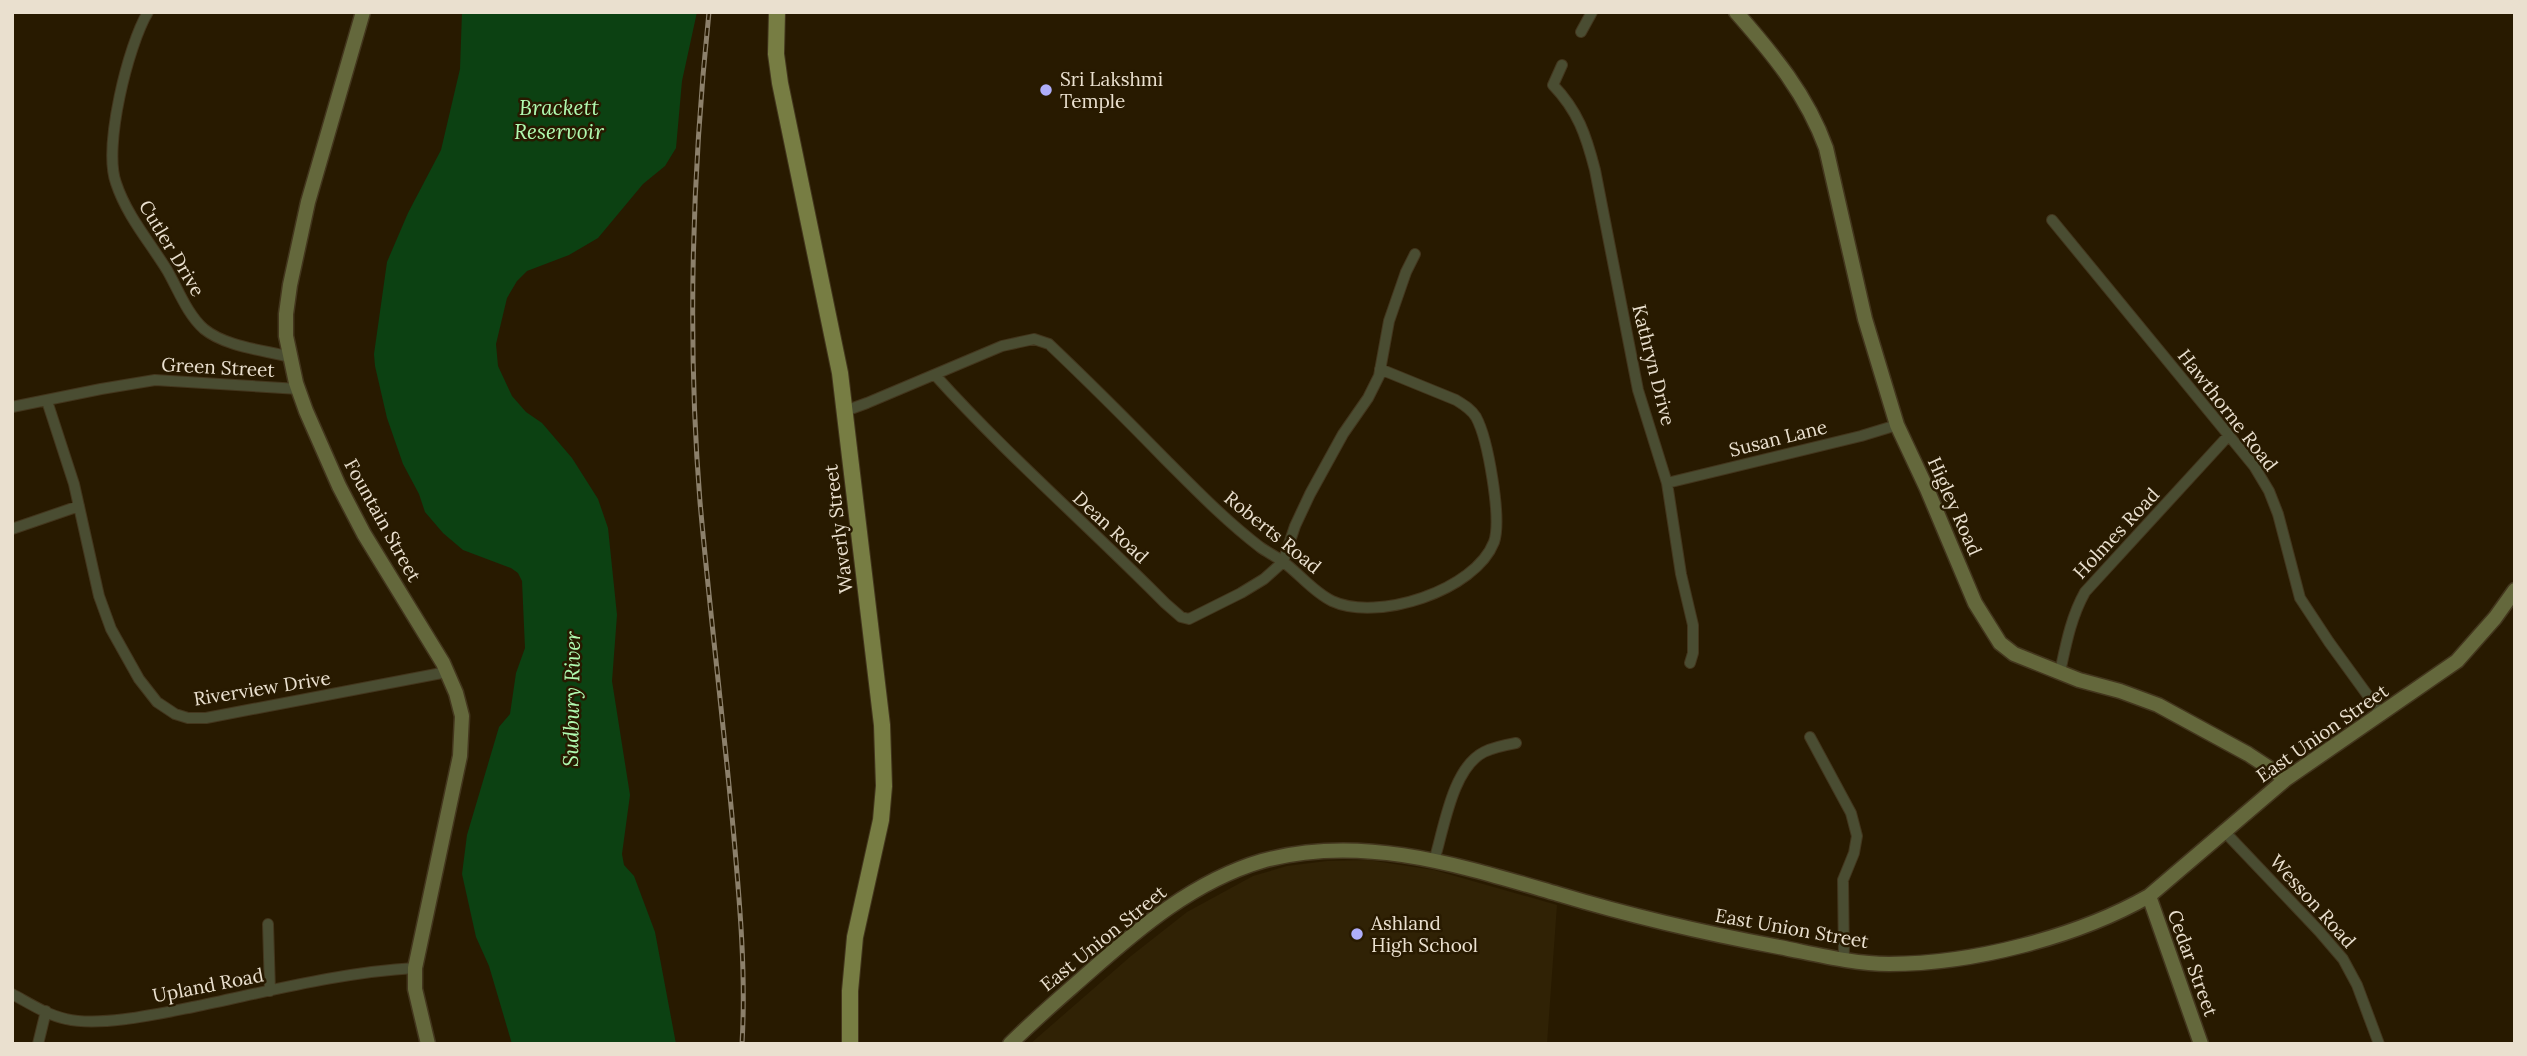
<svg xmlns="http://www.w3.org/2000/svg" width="2527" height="1056" viewBox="0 0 2527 1056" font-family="Lora,serif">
<rect width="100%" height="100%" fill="#281a00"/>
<path fill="#302205" d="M1368,860L1434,870L1557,905L1547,1044H1030L1131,956L1187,912L1253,876L1287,866L1327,861Z"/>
<path fill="#0c4112" d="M462,12H697L682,81L676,148L665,166L643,184L598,238L569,255L527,271L517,281L507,298L496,344L498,366L512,396L526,412L542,423L572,458L598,499L608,528L617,615L612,681L630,795L622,854L624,865L634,876L655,932L676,1044H512L489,966L476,937L462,874L467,835L499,727L510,714L516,673L525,648L522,581L518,573L511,568L463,550L443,533L425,512L419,494L403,464L387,418L375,366L374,354L387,262L408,213L441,150L460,69Z"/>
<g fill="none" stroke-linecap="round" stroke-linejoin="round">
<g stroke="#43361d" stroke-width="12">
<path id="street" d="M148,12C128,45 103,147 116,183C127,216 149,241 167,270C178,289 187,314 204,329C226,347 264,350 290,357
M1581,32L1592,12
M1562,65L1553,85C1578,111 1586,135 1595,170L1638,390L1667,483L1681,574L1693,625V653L1690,663
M2052,220L2254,466L2269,491L2278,514L2300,598L2329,642L2382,715
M935,375C1007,455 1089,526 1165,603L1181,617L1189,619L1241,593L1264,579L1283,562L1295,526L1310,494L1343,434L1368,398L1379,376L1389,321L1406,272L1415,254
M47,401L74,484L99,596L111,629L139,679L157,702L175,714L188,718H206L447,672
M12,407L101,389L155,380L299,389
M845,411L867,403L1002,346L1034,339L1049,344C1089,382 1128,421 1166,460C1196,490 1226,521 1260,547C1267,552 1275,556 1282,561C1299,573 1313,592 1332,601C1377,622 1475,591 1494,542C1502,519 1488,439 1476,417C1471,409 1464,405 1456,400L1380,369
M1667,483L1861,436L1897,425
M12,529L79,506
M2060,672C2066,644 2071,617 2085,592L2229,435
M1810,737L1851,813L1857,836L1854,853L1843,880L1844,959
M2223,830L2319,931L2343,959L2357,985L2379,1044
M1434,861C1444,829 1452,768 1484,752C1494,747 1505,745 1516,743
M268,924L270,991
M12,994C29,1003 47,1015 66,1019C100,1027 158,1014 193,1007C266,992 341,972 415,968
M38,1044L46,1011"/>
</g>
<g stroke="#43361d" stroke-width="17">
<path id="secondary" d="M363,12L308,202L290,285L286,314V336L296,383L306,411L339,486L364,534L443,663L456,693L462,716L460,756L415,968V989L428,1044
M1736,12C1773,54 1807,95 1826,148L1865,319L1897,425L1927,489L1975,603L2000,643L2014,654L2079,680L2120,691L2158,705L2248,754L2286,779
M2149,896L2201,1044
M1010,1044C1035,1019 1061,997 1087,974C1139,928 1194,881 1262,861C1362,833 1462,866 1558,894C1631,916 1704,933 1779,947C1815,954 1853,964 1889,964C1972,964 2077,937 2149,896L2286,779L2457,661L2495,618L2515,590"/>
</g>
<g stroke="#43361d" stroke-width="18">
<path id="primary" d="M777,12L776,54L780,83L840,373L882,725L884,786L881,820L855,937L850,991V1044"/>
</g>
<use href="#street" stroke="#4a4d32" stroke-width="10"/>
<use href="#secondary" stroke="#64683c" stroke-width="14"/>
<use href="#primary" stroke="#777d43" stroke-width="16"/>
<g stroke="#8c806b" stroke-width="5">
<path id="rail" d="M709,12C692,175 687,339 700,502C710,614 724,726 734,838C740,906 746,975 742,1044"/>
</g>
<use href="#rail" stroke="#281a00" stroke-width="2.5" stroke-dasharray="8" stroke-linecap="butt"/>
</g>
<g fill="#afaefa" stroke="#281a00" stroke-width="2.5">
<circle cx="1046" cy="90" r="7"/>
<circle cx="1357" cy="934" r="7"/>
</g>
<g text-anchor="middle" stroke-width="5" stroke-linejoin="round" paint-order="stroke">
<g font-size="19" fill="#eae0cf" stroke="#281a00" text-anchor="start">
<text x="1060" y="86">Sri Lakshmi<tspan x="1060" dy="22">Temple</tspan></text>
<text x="1371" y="930">Ashland<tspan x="1371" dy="22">High School</tspan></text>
</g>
<g font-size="19" fill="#eae0cf" stroke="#281a00">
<text transform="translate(172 248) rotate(59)" y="7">Cutler Drive</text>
<text transform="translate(1654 365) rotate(76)" y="7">Kathryn Drive</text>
<text transform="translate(218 367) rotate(3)" y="7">Green Street</text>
<text transform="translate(2228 410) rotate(52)" y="7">Hawthorne Road</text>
<text transform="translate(1778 438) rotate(-14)" y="7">Susan Lane</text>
<text transform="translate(1955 506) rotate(66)" y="7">Higley Road</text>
<text transform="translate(383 520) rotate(61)" y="7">Fountain Street</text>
<text transform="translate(1111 527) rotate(43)" y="7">Dean Road</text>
<text transform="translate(838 529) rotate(-97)" y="7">Waverly Street</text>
<text transform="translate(1273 532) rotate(39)" y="7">Roberts Road</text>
<text transform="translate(2116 533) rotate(-47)" y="7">Holmes Road</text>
<text transform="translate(262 688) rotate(-9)" y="7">Riverview Drive</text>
<text transform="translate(2322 733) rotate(-35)" y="7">East Union Street</text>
<text transform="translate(2313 901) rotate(48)" y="7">Wesson Road</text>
<text transform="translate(1792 928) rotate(10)" y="7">East Union Street</text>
<text transform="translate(1103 938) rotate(-39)" y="7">East Union Street</text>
<text transform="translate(2193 963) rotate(70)" y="7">Cedar Street</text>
<text transform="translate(208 985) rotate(-11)" y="7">Upland Road</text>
</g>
<g font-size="21" font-style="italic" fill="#b0fab0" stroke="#281a00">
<text x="559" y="115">Brackett<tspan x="559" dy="24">Reservoir</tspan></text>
<text transform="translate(572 699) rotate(-89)" y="7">Sudbury River</text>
</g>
</g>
<rect width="2527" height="1056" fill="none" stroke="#eae0cf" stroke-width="28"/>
</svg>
